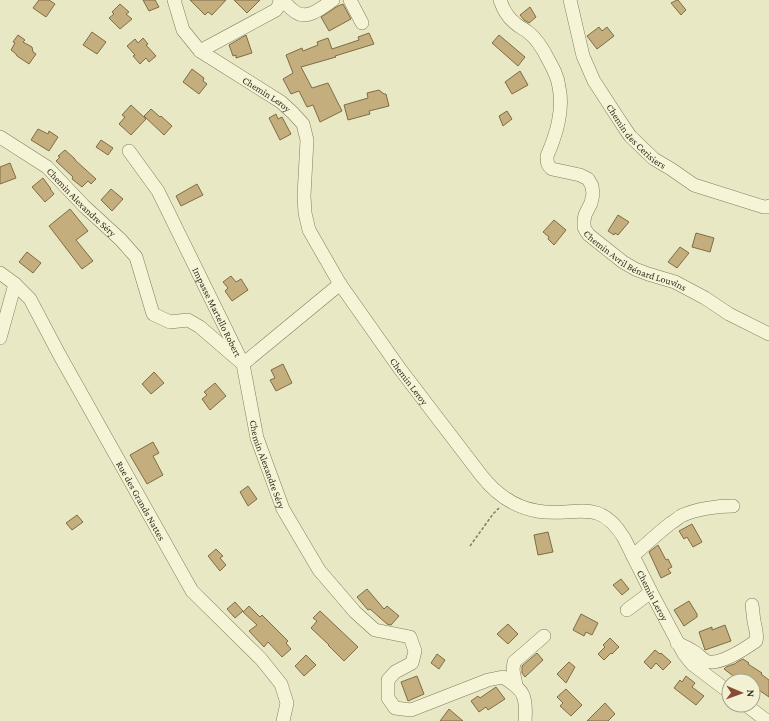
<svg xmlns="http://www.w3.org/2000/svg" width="769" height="721" viewBox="0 0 769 721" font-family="'Crimson Pro',serif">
<rect width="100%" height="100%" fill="#e9e8c4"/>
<path fill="#c4ae7e" stroke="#7f6c45" d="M39,0H49L55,4L46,17L33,8Z
M143,0H155L159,7L149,11Z
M190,0H226L212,15L208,12L205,15Z
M234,0H260L247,13Z
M677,0H678L686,10L681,15L671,3Z
M120,4L129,12L126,14L132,19L120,29L109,18L114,14L112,12Z
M343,4L351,19L329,31L321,17L338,6Z
M530,7L536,17L529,23L524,20L520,15Z
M599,27L602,31L607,27L614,36L597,49L587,36Z
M92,32L106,42L97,54L83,45Z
M369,33L374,44L335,56L336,57L301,67L312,88L328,83L342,111L320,122L313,105L307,107L299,91L291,94L283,79L293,73L286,55L302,48L303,51L318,45L317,42L328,38L332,49L359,40L358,37Z
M18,35L25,40L23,42L32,47L33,52L36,54L29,64L17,56L16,54L11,50L15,43L13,42Z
M246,35L252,53L236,58V55L233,56L229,45Z
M499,35L525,57L518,66L492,43Z
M143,38L148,44L146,45L156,56L149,62L146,58L140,64L133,56L135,55L127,46L135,39L138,43Z
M192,69L204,78L203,81L207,84L199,94L183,82Z
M520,71L528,85L512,94L505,82Z
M379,90L384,94H386L389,106L369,111L370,114L348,120L344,105L368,98L367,93Z
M131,105L146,119L131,135L119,124L125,117L122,115Z
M151,109L160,117L161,116L172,126L164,135L144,116Z
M507,111L512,119L503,126L499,116Z
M276,114L278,119L282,117L291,134L280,140L269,118Z
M38,129L48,134L49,131L58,137L49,151L31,140Z
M101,140L113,148L108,155L96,147Z
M65,150L75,159V160L96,179L91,184L88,181L82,187L72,179L73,177L56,161L60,157L58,156Z
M10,163L16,178L0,184V167Z
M43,178L51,189H50L54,194L45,202L32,187Z
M197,184L203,195L181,206L176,196Z
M111,189L123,199L112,211L101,200Z
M70,209L88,231L76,240L93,261L82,269L49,226Z
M618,215L629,222L618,235L615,233L614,235L608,231Z
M554,220L566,230L554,245L548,239L549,237L543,232Z
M696,233L714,238L710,252L692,247Z
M680,247L689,253L677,268L668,262Z
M27,252L41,263L33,273L19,262Z
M231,276L236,282L241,279L248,290L232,301L225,291L228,288L223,282Z
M283,364L292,383L276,391L270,380L275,378L271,370Z
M154,372L164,383L151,394L142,384Z
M215,383L226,396L210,410L202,399L207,395L204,392Z
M153,442L159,453L153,456L163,475L147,484L130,455Z
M248,486L257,499L248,506L240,492Z
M77,515L83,522L72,530L66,523Z
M692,524L702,542L693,547L687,537L684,539L679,531Z
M548,532L553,552L538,555L534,535Z
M658,545L666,560L668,559L672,567L668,569L671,573L661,578L649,552Z
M216,549L223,556L220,558L226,565L220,571L208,556Z
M621,579L629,589L622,595L613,585Z
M367,589L384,609L387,606L399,616L391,625L387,624L370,609L368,610L357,597Z
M689,601L697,614V617L684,626L674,610Z
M235,602L243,611L235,618L227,609Z
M249,606L260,617L262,615L288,641L286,643L291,649L282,657L268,642L264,647L249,631L257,625L243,612Z
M320,611L358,647L344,661L328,645H329L311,628L317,621L313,618Z
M581,614L598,623L592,635L586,632L584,636L573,630Z
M508,624L518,634L508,644L497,634Z
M725,625L731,641L705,650L699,632L712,627V630Z
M610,638L619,647L612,654L611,653L604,660L598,654L605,647L603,645Z
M655,650L660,654L661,653L671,662L663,670L656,663L651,669L644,662Z
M537,653L543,660L525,677L522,673V666Z
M437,654L445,660L439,669L431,663Z
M306,655L316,665L304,676L295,666Z
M743,659L749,663L748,664L762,673L761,674L769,680V697L753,686V681H740L724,669L726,667L734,664H735L737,662Z
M569,662L575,667L566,683L557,674Z
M417,676L424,694L408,701L401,682Z
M686,676L695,683L692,687L704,696L696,705L674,688L680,680L682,682Z
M496,687L505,699L488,710L486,707L479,712L471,701L478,696L480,698Z
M566,689L582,705L571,716L560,706L563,703L557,697Z
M605,703L615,714L608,721H587Z
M449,709L463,721H440Z"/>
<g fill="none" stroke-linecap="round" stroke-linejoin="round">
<g stroke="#827b5d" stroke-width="14">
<g id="minor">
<path id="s1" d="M174,0L183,30L200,51L281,102L293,113L303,124L307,140L304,196L305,213L309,230L340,284L400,369L481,475C495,493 514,507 537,511C574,518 598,495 624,538L651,592L684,654L692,664L729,692"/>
<path d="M283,0C286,4 290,8 294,11C307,22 322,7 333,0"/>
<path d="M350,0L362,23"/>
<path id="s2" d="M500,0C503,9 507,17 515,23C519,27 524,29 528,32C537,39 543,49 548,59C553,68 558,77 559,87C564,111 556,135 547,156C547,162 547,165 552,169L580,175L588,179L592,186L593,194L591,203L585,215L584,221V227L586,231L589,235L623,262L635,269L648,274L675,282L705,298L729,314L769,334"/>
<path id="s3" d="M570,0L583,56L594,81L618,118L630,136L654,159L671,169L694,185L764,207H767L769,206"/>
<path d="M200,51L276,10L279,5L280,0"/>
<path id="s4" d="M0,137L47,167L84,206L121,240L136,257L153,314L170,322L188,320L200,327L243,364L257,438L283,509L319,570L355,612L375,630L410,637L415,651L412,663L395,672L388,680V698L395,708L411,710L488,680L503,677C524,690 527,696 525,721"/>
<path id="s5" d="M129,151L158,191L243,364L340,284"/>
<path id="s6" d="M0,273L15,284L30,299L59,354L192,591L261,659L281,684L287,703L283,721"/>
<path d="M0,338L15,284"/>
<path d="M633,556C645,545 658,533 671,523C675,521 678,518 681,516C695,509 718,506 733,506"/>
<path d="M627,610L651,592"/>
<path d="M677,643C684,646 690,649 696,653C700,656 702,659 706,661C718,667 746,648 756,641C758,634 755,628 754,621C753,616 753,611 752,605"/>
<path d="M516,685L513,670L514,662L544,636"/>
<path d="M746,705L767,721"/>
</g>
</g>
<path stroke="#827b5d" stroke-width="1.5" stroke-dasharray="3 2" stroke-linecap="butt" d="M470,546L493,514L499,508"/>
<use href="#minor" stroke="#f5f4d7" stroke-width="13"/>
</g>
<g text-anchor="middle" stroke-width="3" stroke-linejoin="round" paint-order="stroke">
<g font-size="10" fill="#342f1f" stroke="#f2f1d3">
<text dy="4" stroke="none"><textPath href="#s1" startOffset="138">Chemin Leroy</textPath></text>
<text dy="4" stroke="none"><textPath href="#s3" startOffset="155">Chemin des Cerisiers</textPath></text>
<text dy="4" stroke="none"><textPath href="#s4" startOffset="105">Chemin Alexandre Séry</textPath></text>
<text dy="4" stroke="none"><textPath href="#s2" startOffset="345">Chemin Avril Bénard Louvins</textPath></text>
<text dy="4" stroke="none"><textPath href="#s5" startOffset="184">Impasse Martello Robert</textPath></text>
<text dy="4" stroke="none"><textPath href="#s1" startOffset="474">Chemin Leroy</textPath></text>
<text dy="4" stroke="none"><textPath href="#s4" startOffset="453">Chemin Alexandre Séry</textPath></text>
<text dy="4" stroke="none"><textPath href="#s6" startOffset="270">Rue des Grands Nattes</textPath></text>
<text dy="4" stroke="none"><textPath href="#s1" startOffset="822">Chemin Leroy</textPath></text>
</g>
</g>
<g transform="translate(741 693) rotate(92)"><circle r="19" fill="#f2f1d3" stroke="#a6a38b"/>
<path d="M0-3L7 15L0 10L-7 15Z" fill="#8b4b33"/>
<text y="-6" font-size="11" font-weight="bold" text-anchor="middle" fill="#342f1f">N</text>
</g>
</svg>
